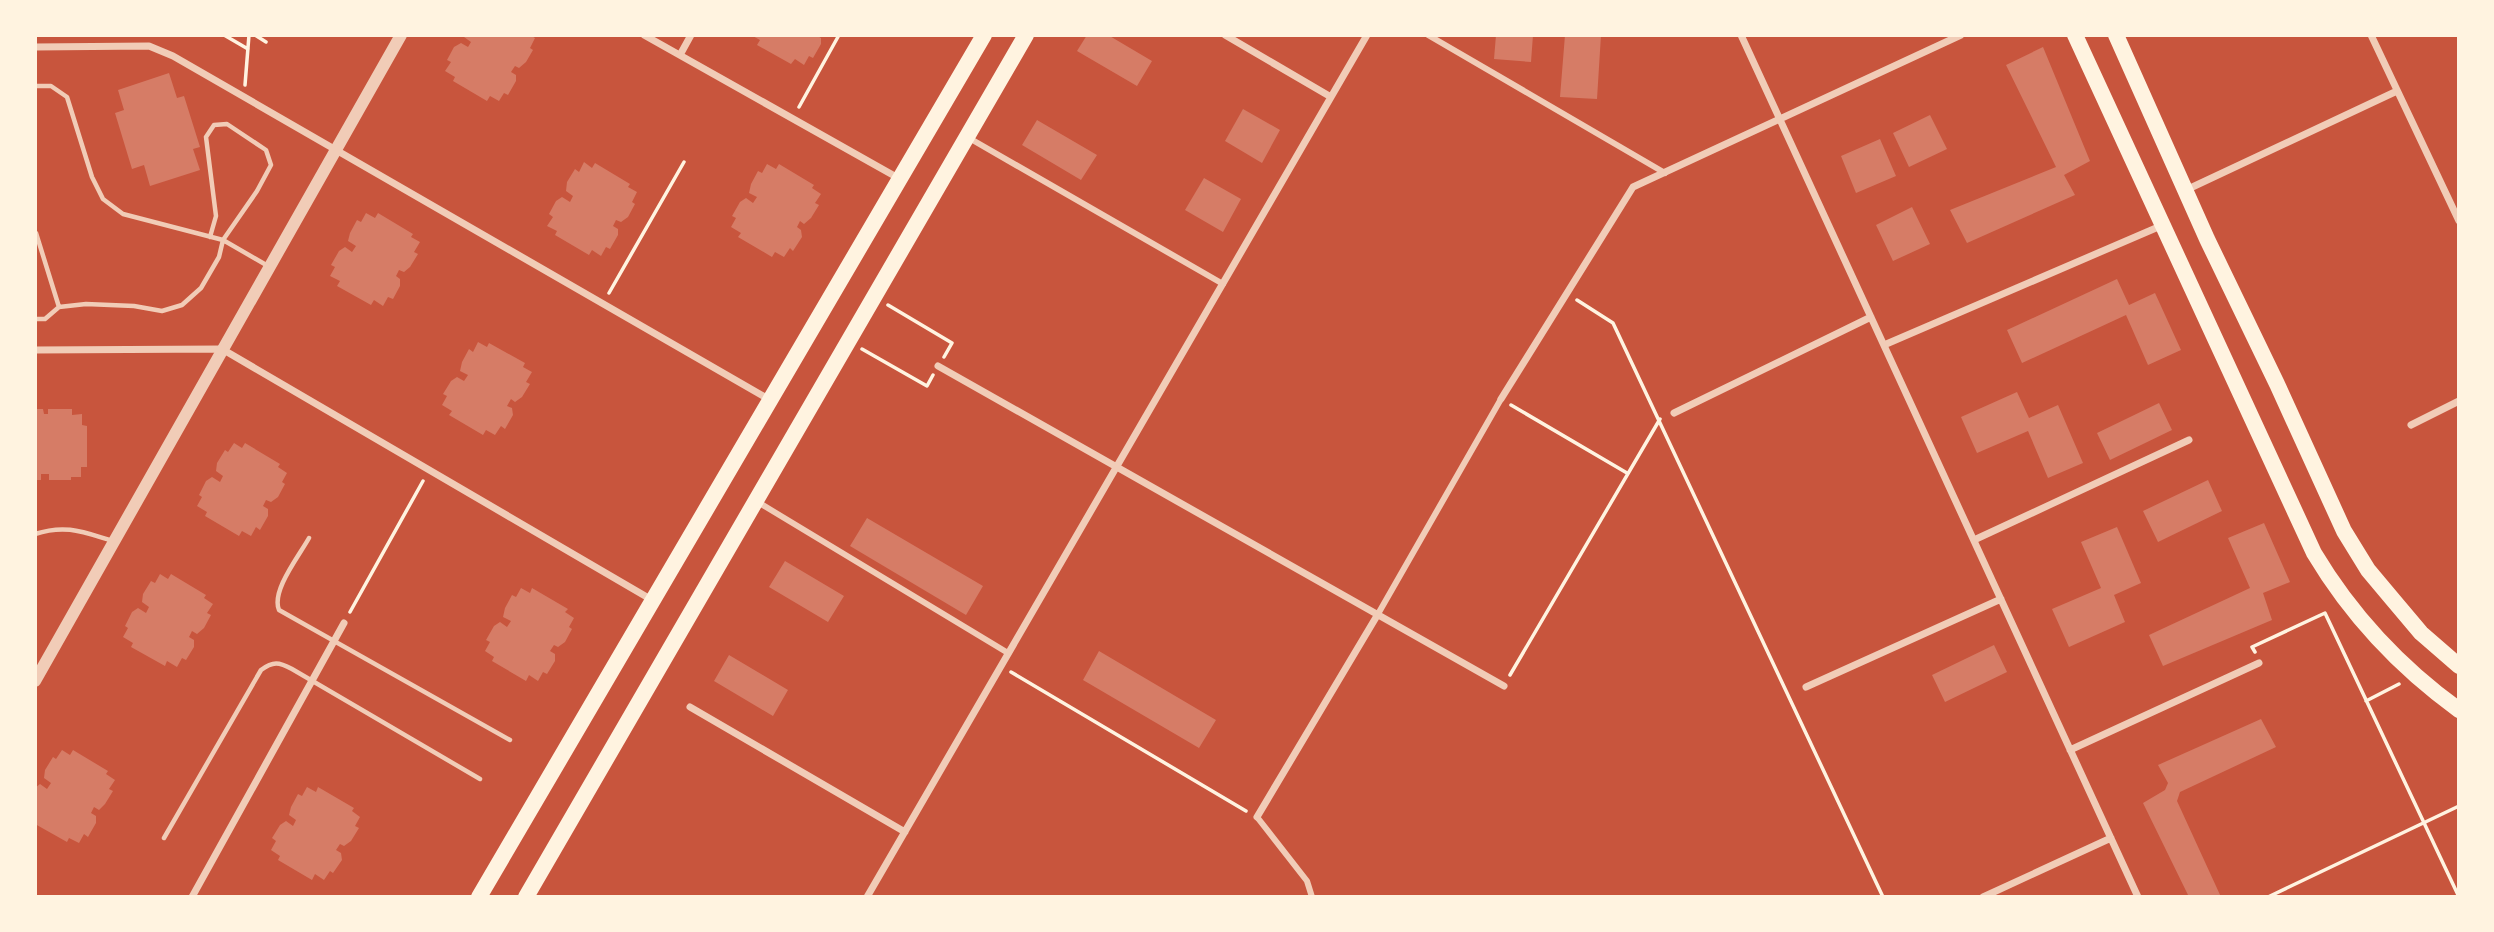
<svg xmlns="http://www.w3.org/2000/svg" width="2494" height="932" viewBox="0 0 2494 932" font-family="Signika,sans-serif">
<rect width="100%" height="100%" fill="#c8553d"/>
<path fill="#d67c66" d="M465,35H530L535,38L530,48L533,50L526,62L519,68L515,66L511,72L516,75V81L508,95L504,93L499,101L490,96L487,101L453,81L455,77L445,71L451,62L447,60L454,47L461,43L468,47L471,42L464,37Z
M751,35H816L821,38V44L813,58L809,56L804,65L795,59L791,64L757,45L760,40Z
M1087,35H1108L1152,61L1137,86L1077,51Z
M1496,35H1533L1531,62L1494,59Z
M1565,35H1601L1597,99L1560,97Z
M2043,47L2090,161L2064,175L2075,195L1967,243L1950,210L2056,167L2006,65Z
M169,73L177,98L184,96L200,147L193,149L200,170L150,186L144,165L132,169L115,113L124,110L118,90Z
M1243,109L1280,130L1262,163L1225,141Z
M1930,115L1947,149L1909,167L1893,133Z
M1037,120L1097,155L1081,180L1022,145Z
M1880,139L1896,176L1856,193L1841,156Z
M584,162L592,168L595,163L630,184L628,187L637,192L632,202L635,204L628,217L621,222L616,220L613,226L618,229V235L610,249L606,247L601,256L592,250L589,255L555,235L557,231L547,226L553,217L549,214L556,201L562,197L570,202L573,196L566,191L567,182L575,169L579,172Z
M767,164L776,169L779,164L814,185L812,188L821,194L815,203L819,205L811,218L804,224L800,221L797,227L801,230L802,237L793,251L790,248L784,257L775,252L772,257L738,237L741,233L731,227L736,218L732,216L740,202L746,198L753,203L757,197L749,193L751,184L758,171L762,173Z
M1204,178L1241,199L1223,232L1185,210Z
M1912,207L1930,244L1893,261L1876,225Z
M366,213L375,218L378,213L413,234L411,237L420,242L414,252L418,254L410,267L404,272L399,270L396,276L400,279V286L393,299L388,297L383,306L374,300L371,305L337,286L340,281L330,276L335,267L331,265L339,251L345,247L352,252L356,246L348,241L350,233L357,220L361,222Z
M2117,279L2129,305L2155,293L2181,350L2148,365L2126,315L2022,363L2007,330Z
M478,342L487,347L489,343L525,363L523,367L532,372L526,382L530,384L522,397L515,402L511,399L507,406L512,408L513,415L505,429L501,426L495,435L486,430L483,435L449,415L452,411L442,405L447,396L443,394L451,381L457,377L464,381L468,375L460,371L462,362L469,349L473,352Z
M2017,392L2029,418L2058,405L2083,463L2048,478L2028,431L1977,453L1961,417Z
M2159,403L2172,430L2110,460L2097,433Z
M35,409H43L44,414H48V409H72V415L82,414V425L87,426V467H81V477H71V480H49V474H41V480H35Z
M234,443L242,448L245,443L280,464L278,467L287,473L282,482L285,484L278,497L271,502L266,500L263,506L268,509V516L260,530L256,527L251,536L242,531L239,536L205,516L207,512L197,506L202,497L199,495L206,481L212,477L220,482L223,476L216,471L217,463L225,450L228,452Z
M2208,480L2222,511L2158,542L2143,511Z
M867,518L983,586L966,615L850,546Z
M2264,523L2290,582L2263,593L2272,620L2163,666L2149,635L2250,588L2228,538Z
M2117,527L2141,583L2114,595L2125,622L2069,647L2052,609L2101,588L2081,542Z
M785,561L844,596L828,622L769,587Z
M160,574L168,579L171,574L206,595L204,598L213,604L207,613L211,615L204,628L197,634L192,631L189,637L194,640V647L186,660L182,658L177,667L167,661L165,666L131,647L133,643L123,637L128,628L125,626L132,612L138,608L146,613L149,607L142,602L143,594L151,581L155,583Z
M521,588L530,593L532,588L568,609L565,612L574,618L569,627L572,629L565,642L558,647L554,645L550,651L555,654V661L547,674L543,672L538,681L529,675L526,681L492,661L494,657L485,651L490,642L486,640L494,626L500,622L507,627L511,621L503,617L505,608L512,595L516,597Z
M1994,645L2007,672L1945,702L1932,675Z
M1099,651L1216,720L1199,748L1083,680Z
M729,655L788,690L773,716L714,681Z
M2261,719L2276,747L2180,792L2177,801L2221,897H2189L2143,803L2165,790L2168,783L2158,765Z
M62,750L70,755L73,750L108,771L106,774L115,780L109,789L113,791L105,804L99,810L94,807L91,813L96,816V823L88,837L84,834L79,843L69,838L67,842L35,824V788L40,784L47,789L51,783L44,778L45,770L53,757L56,759Z
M307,787L316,792L318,787L354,808L352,811L360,817L355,826L359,828L351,841L344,846L340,844L336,850L341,853L342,860L333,873L330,871L324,880L315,874L312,880L278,860L280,856L271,850L276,841L272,838L280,825L286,821L293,826L296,820L289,815L291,807L298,794L302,796Z"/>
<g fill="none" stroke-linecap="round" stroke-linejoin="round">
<path stroke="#fff3e0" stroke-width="3.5" d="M224,35L248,49
M255,35L266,42
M245,85L249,35
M799,107L839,35
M609,293L684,162
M1577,300L1613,323L1883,897
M888,305L952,343L944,357
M862,349L927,386L933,375
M1511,405L1627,473
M350,612L423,481
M2255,652L2252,647L2325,613L2459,897
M1011,672L1246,811
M1510,675L1660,419
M2366,701L2399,684
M2268,897L2459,806"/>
<path stroke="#f1ccb7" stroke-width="4.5" d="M35,86H51L67,97L92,177L103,199L123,214L223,240L268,266
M36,233L59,307
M35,319H45L59,307L86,304L134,306L162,311L182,305L201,288L219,257L223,240L257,191L271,165L266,150L227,124L214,125L206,137L216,216L210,237
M35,534C66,524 83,532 113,541
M309,538C299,556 271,591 279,610L510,740
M164,838L261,670C273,661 279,662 292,669L480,779"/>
<path stroke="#f1ccb7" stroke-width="6" d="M1428,35L1665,173
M969,138L1223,284
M756,501L1008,653
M1378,614L1501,399
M1257,817L1307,881L1312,897"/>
<path stroke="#f1ccb7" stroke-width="7" d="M644,35L900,179
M1225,35L1331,97
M1741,35L2138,897
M2371,35L2459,221
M35,47L149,46L173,56L770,400
M680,55L691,35
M2186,190L2397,91
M1884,345L2163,225
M35,350L222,349L652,600
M938,366L1504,686
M1501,399L1633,187L1961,35
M1674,413L1871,317
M2411,425L2459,401
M1974,540L2189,440
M1806,687L2001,599
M690,707L905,832
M2070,750L2259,663
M1257,817L1378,614
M192,897L344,623
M867,897L1367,35
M1983,897L2111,838"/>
<path stroke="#f1ccb7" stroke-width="12" d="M35,681L401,35"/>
<path stroke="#fff3e0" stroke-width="16" d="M2075,35L2314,553C2351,615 2401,668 2459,710
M2116,35L2207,239L2277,384L2344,531L2368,570L2394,601L2421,633L2459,666
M479,897L984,35
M526,897L1026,35"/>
</g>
<rect width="2494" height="932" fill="none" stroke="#fff3e0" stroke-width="74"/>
</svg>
